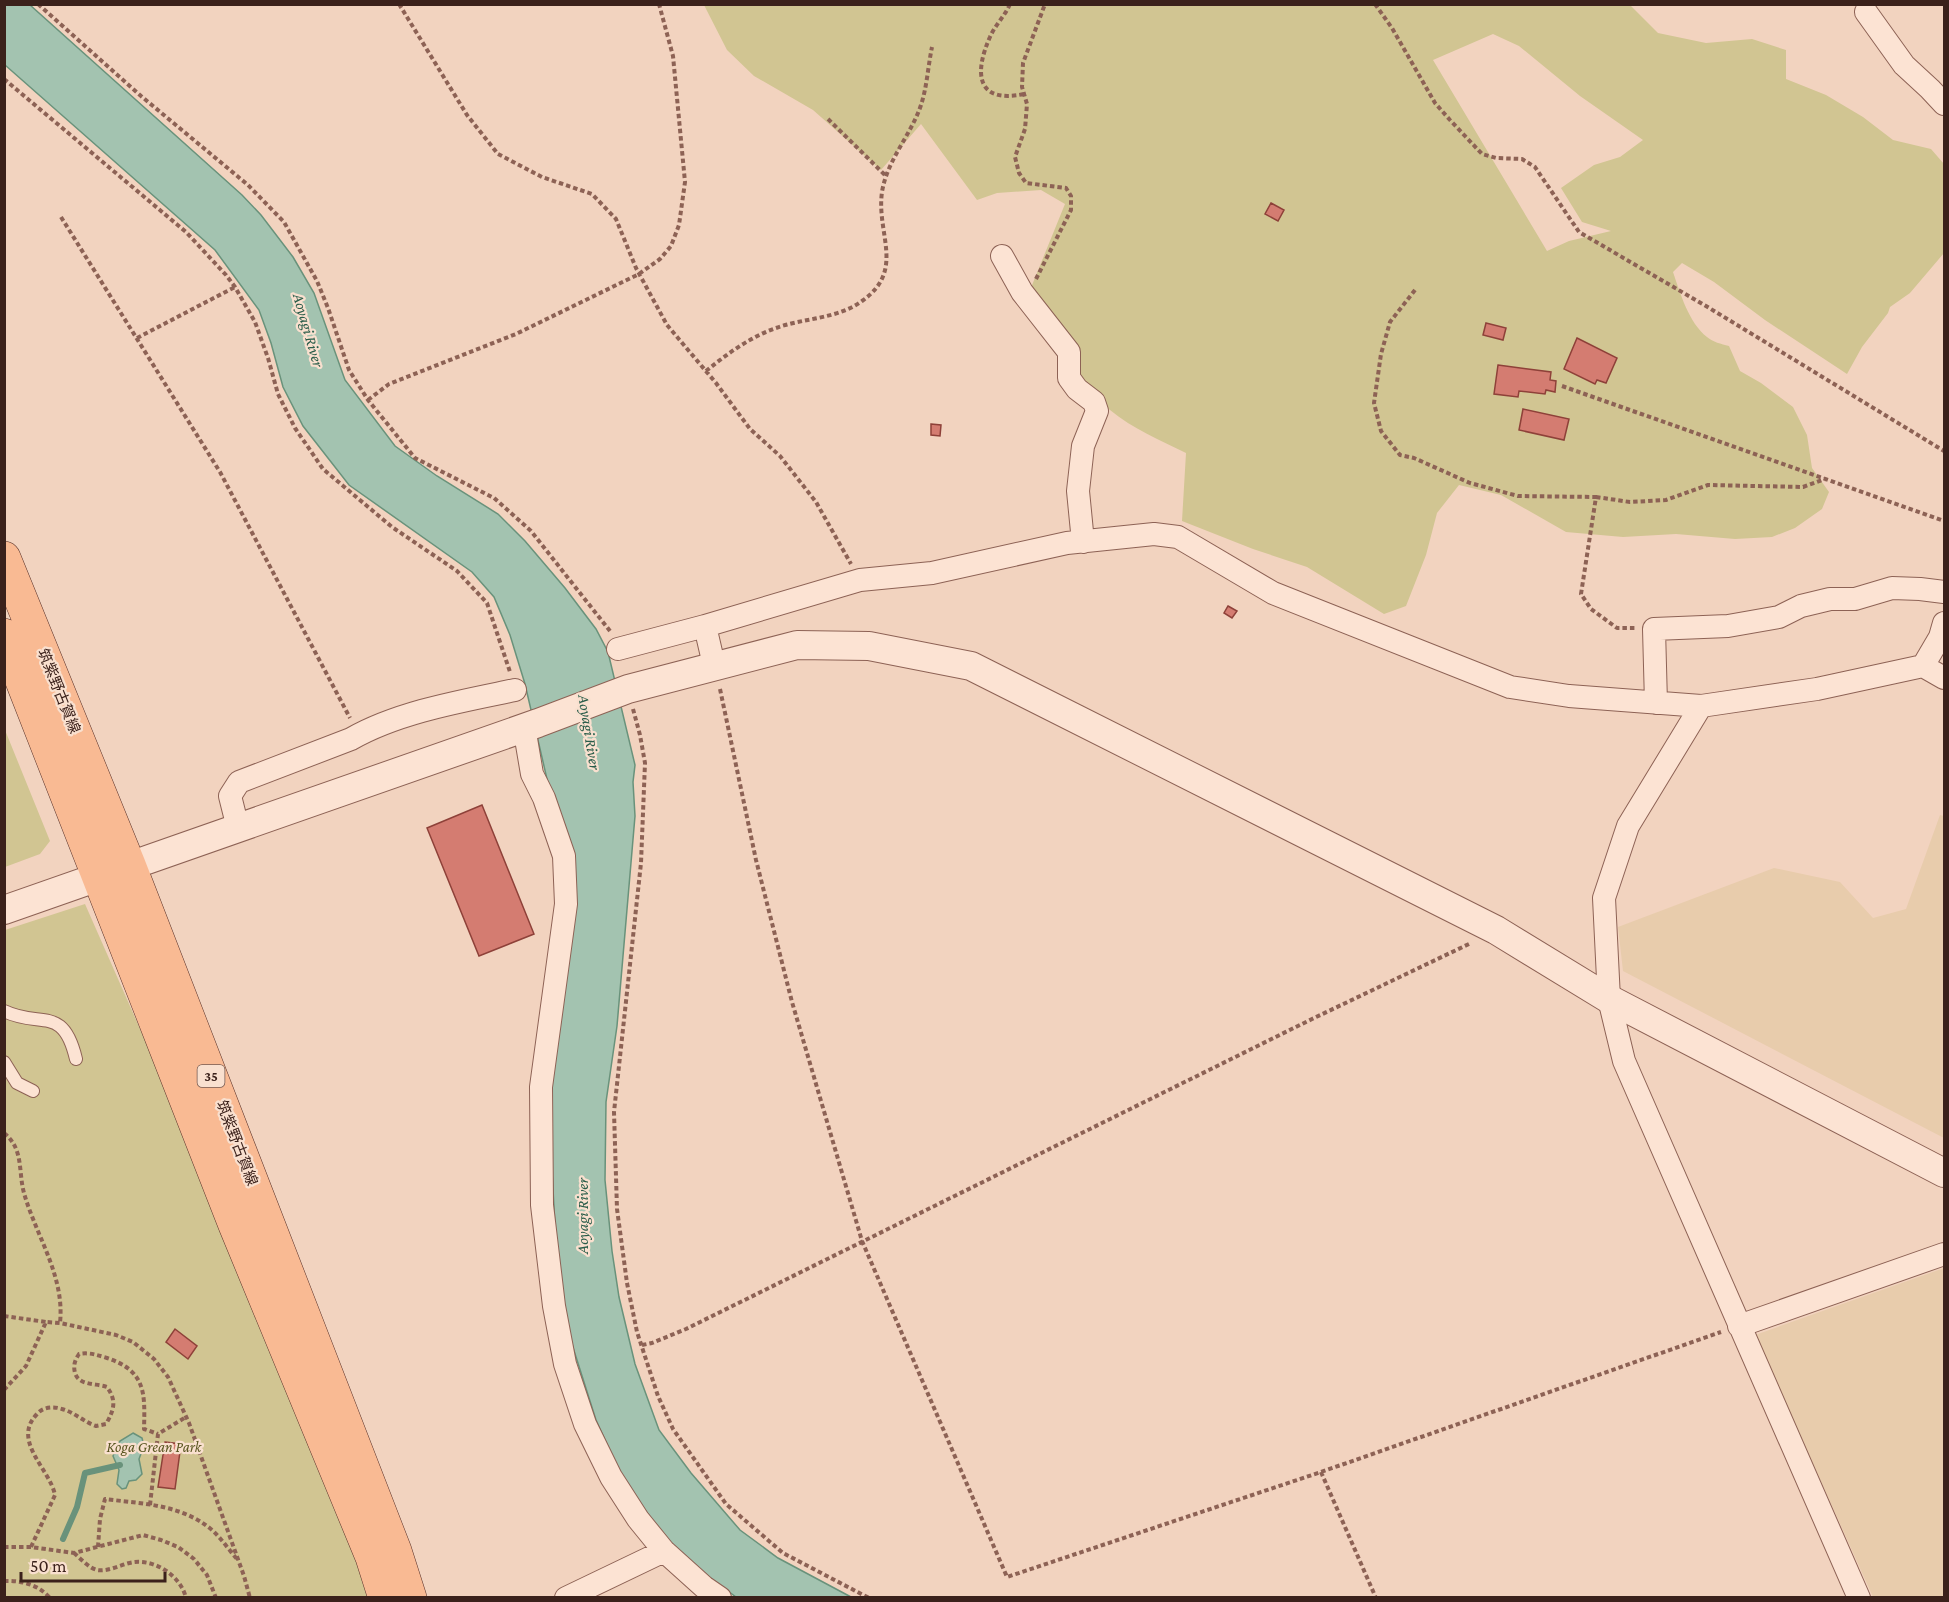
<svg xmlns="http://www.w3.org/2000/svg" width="1949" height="1602" viewBox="0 0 1949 1602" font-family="'Crimson Pro','Noto Sans JP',serif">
<rect width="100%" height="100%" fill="#f2d3bf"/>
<path fill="#e8ccac" d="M1940,815L1944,816V1138L1623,971L1618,927L1774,868L1840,882L1873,918L1906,909Z
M1944,1268V1597H1873L1755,1335Z"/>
<path fill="#d1c592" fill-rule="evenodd" d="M704,5H1630L1658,33L1706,43L1752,39L1786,50V79L1826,95L1863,117L1893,140L1931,149L1944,164V253L1910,293L1890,307L1888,313L1862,347L1847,374L1765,320L1714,282L1682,263L1673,272C1680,293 1689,323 1707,337C1713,342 1721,344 1729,346L1740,371L1761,383L1793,407L1807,435L1812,468L1829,492L1822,509L1795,528L1772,537L1735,539L1676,534L1623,537L1566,532L1501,495L1459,485L1437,513L1426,555L1406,606L1384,614L1307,567L1253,549L1182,521L1186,453C1160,440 1133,429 1110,410C1073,381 1052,334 1028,295L1065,204L1041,190L997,193L977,200L921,124L881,170L813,110L754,76L727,50ZM1493,34L1519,46L1580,96L1643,140L1620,157L1594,165L1561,188L1582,222L1611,231L1569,241L1547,251L1433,60Z
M5,730L50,841L40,854L5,867Z
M85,904L234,1242L376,1597H5V930Z"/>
<path fill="#a3c3b0" stroke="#69927b" stroke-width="1.5" d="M4,5H30L242,195L261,215L293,257L314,293L345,380L395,446L437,476L498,514L525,541L565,588L596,629L608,652L635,765L633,782L635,816L617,1026L606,1102L605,1180L612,1251L619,1297L635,1364L659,1430L691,1473L740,1530L778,1558L851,1597H736L677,1553L624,1482L596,1420L570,1338L557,1264L550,1133L552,1077L564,971L550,792L525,684L510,635L494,597L472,572L349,485L303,426L283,387L271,343L259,310L215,250L5,65Z
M133,1433L142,1438L144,1446L139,1459L142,1474L136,1480L129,1481L126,1488L122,1489L117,1484L119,1470L113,1456L120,1441Z"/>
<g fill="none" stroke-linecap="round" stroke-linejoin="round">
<path stroke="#69927b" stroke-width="6" d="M63,1539L77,1507L85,1473L120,1465"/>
</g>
<path fill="#d47c71" stroke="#8e4139" stroke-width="1.5" d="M1271,203L1284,210L1278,221L1265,214Z
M1486,323L1506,328L1503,340L1483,335Z
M1577,338L1617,358L1606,383L1597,380L1595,384L1564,369Z
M1498,365L1551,372L1550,380L1556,381L1555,392L1546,390L1545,394L1519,391L1518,397L1494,394Z
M1523,409L1569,419L1564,440L1519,430Z
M931,424L941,425L940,436L931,435Z
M1228,606L1237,611L1232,618L1224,613Z
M482,805L534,934L479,956L427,828Z
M175,1329L197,1346L188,1359L166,1342Z
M165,1442L181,1444L175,1489L158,1487Z"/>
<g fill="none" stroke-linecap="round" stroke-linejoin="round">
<g stroke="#8d6255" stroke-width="14">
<path id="service" d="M4,1011C41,1029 63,1004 76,1059
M4,1062L17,1083L33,1091"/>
</g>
<g stroke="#8d6255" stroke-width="24">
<path id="minor" d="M1866,12L1904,65L1930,89L1944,104
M1002,256L1022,292L1069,352V378L1077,389L1094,402L1097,411L1083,446L1078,491L1083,542
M618,649L705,626
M714,665L705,626L860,580L932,573L1067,543L1154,534L1178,537L1273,593L1510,687L1569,696L1701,706L1817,689L1923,666L1944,678
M1923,666L1940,637L1944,623
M1656,703L1654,629L1728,626L1779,617L1801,606L1830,599H1855L1892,588L1920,589L1944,592
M1701,706L1628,826L1604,898L1609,999L1624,1061L1859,1598
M524,727L532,774L544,798L564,856L566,904L541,1087L542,1205L554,1306L565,1364L585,1424L611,1477L638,1519L664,1551L704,1587L720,1598
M238,828L230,796L239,782L351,739C398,712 462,701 515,690
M1739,1326L1944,1254
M566,1598L664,1551"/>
</g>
<g stroke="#8d6255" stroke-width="30">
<path id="tertiary" d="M4,910L538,723L628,689L797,645L869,646L971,666L1496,930L1609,999L1944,1173"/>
</g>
<g stroke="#5a322a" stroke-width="34">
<path id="primary" d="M4,558L129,865L395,1551L410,1598
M4,635L235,1225L372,1557L385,1598"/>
</g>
<path stroke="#8d6255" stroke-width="4" stroke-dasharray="4.5 3" stroke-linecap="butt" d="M38,4L141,96L248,185L284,222L317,281L328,308L349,370L368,400L415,458L494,498L531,531L610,631
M399,4L467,115L498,154L542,177L592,194L616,219L636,268L667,325L716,383L750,429L780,456L816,502L851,564
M1010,4C1005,16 995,25 990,37C974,73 976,104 1024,94
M1375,4L1392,28L1435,103L1450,120L1482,154L1496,158L1522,159L1535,167L1579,232L1706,306L1944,451
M4,79L186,232L226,275L235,287L255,322L268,358L278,394L295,428L323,469L392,527L457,571L487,603L510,672
M828,119L885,175
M61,217L220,472L350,718
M1036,279L1071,210V196L1066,188L1026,183L1019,173L1015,157L1025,129L1027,104L1022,87L1023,63L1045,4
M1415,290L1390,322L1381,354L1374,403L1381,431L1400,455L1414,458L1470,483L1518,496L1596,497L1581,594L1591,609L1617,628H1635
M137,338L235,287
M706,371C727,354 750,337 776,328C803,318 838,319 862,301C906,270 876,234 882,192C887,160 911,135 921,105C927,87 928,66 932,47
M1562,386L1944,521
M368,400L389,384L516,334L639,274L660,259L671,246L679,225L685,182L673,56L659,4
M1596,497L1630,502L1666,500L1708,485L1803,487L1825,479
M720,689L756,860L792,1002L862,1241L1007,1577L1321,1472L1721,1332
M633,709L640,735L645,763L641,863L614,1112L617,1209L627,1283L637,1332L658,1396L673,1429L726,1504L783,1553L869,1598
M4,1133C24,1149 18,1171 24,1193C36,1236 65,1276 60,1323
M4,1316L46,1322
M642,1345L652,1343L686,1329L1312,1019L1471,943
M4,1390L26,1366L46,1322L60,1323L116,1335L133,1342L154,1359L168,1377L189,1423L244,1576L250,1598
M1321,1472L1376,1598
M150,1505L158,1434L186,1417
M4,1547H31L74,1553L143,1535L161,1540L178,1547L194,1559L207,1575L216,1598
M31,1547L55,1495C50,1469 11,1441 37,1414C43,1407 53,1406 62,1409C74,1412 84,1422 96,1426L106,1424C114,1410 117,1401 107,1387C96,1383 79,1386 75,1373C73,1365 75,1360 79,1354C89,1352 97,1355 107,1358C146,1371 145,1393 144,1429L158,1434
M98,1547L100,1519L105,1499C143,1504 181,1504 212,1530C221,1538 229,1550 237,1559
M74,1553C81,1559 89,1568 97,1570C110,1572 123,1563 135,1562C157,1560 181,1577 186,1598
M4,1581C21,1580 39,1585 50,1598"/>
<use href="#service" stroke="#fce3d3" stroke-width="12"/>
<use href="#minor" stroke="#fce3d3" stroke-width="22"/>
<use href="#tertiary" stroke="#fce3d3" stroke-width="28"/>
<use href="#primary" stroke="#f9ba93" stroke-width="33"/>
</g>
<g text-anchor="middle" stroke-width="4.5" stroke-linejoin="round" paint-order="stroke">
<rect fill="#f9e0cf" stroke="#745a51" stroke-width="1.5" x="197.5" y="1065" width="27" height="22" rx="4.5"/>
<g font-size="14" font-weight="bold" fill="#3b211b">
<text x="211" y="1081">35</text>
</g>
<g font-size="15" fill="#3b211b" stroke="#f9e0cf">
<text transform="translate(59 691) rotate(68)" y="5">筑紫野古賀線</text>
<text transform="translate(237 1143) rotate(69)" y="5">筑紫野古賀線</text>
</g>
<g font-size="15" font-style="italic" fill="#595620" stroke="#f9e0cf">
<text x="154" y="1452">Koga Grean Park</text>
</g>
<g font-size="16" font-style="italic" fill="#295c49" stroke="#f9e0cf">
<text transform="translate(309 330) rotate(74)" y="6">Aoyagi River</text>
<text transform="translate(590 732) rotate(81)" y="6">Aoyagi River</text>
<text transform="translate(582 1216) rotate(-90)" y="6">Aoyagi River</text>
</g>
</g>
<rect width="1949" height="1602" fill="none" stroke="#3b211b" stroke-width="12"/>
<path d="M21 1572v9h144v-9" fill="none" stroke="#3b211b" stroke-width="3"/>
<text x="30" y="1572" font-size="18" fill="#3b211b" stroke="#f9e0cf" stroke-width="4.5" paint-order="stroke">50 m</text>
</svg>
